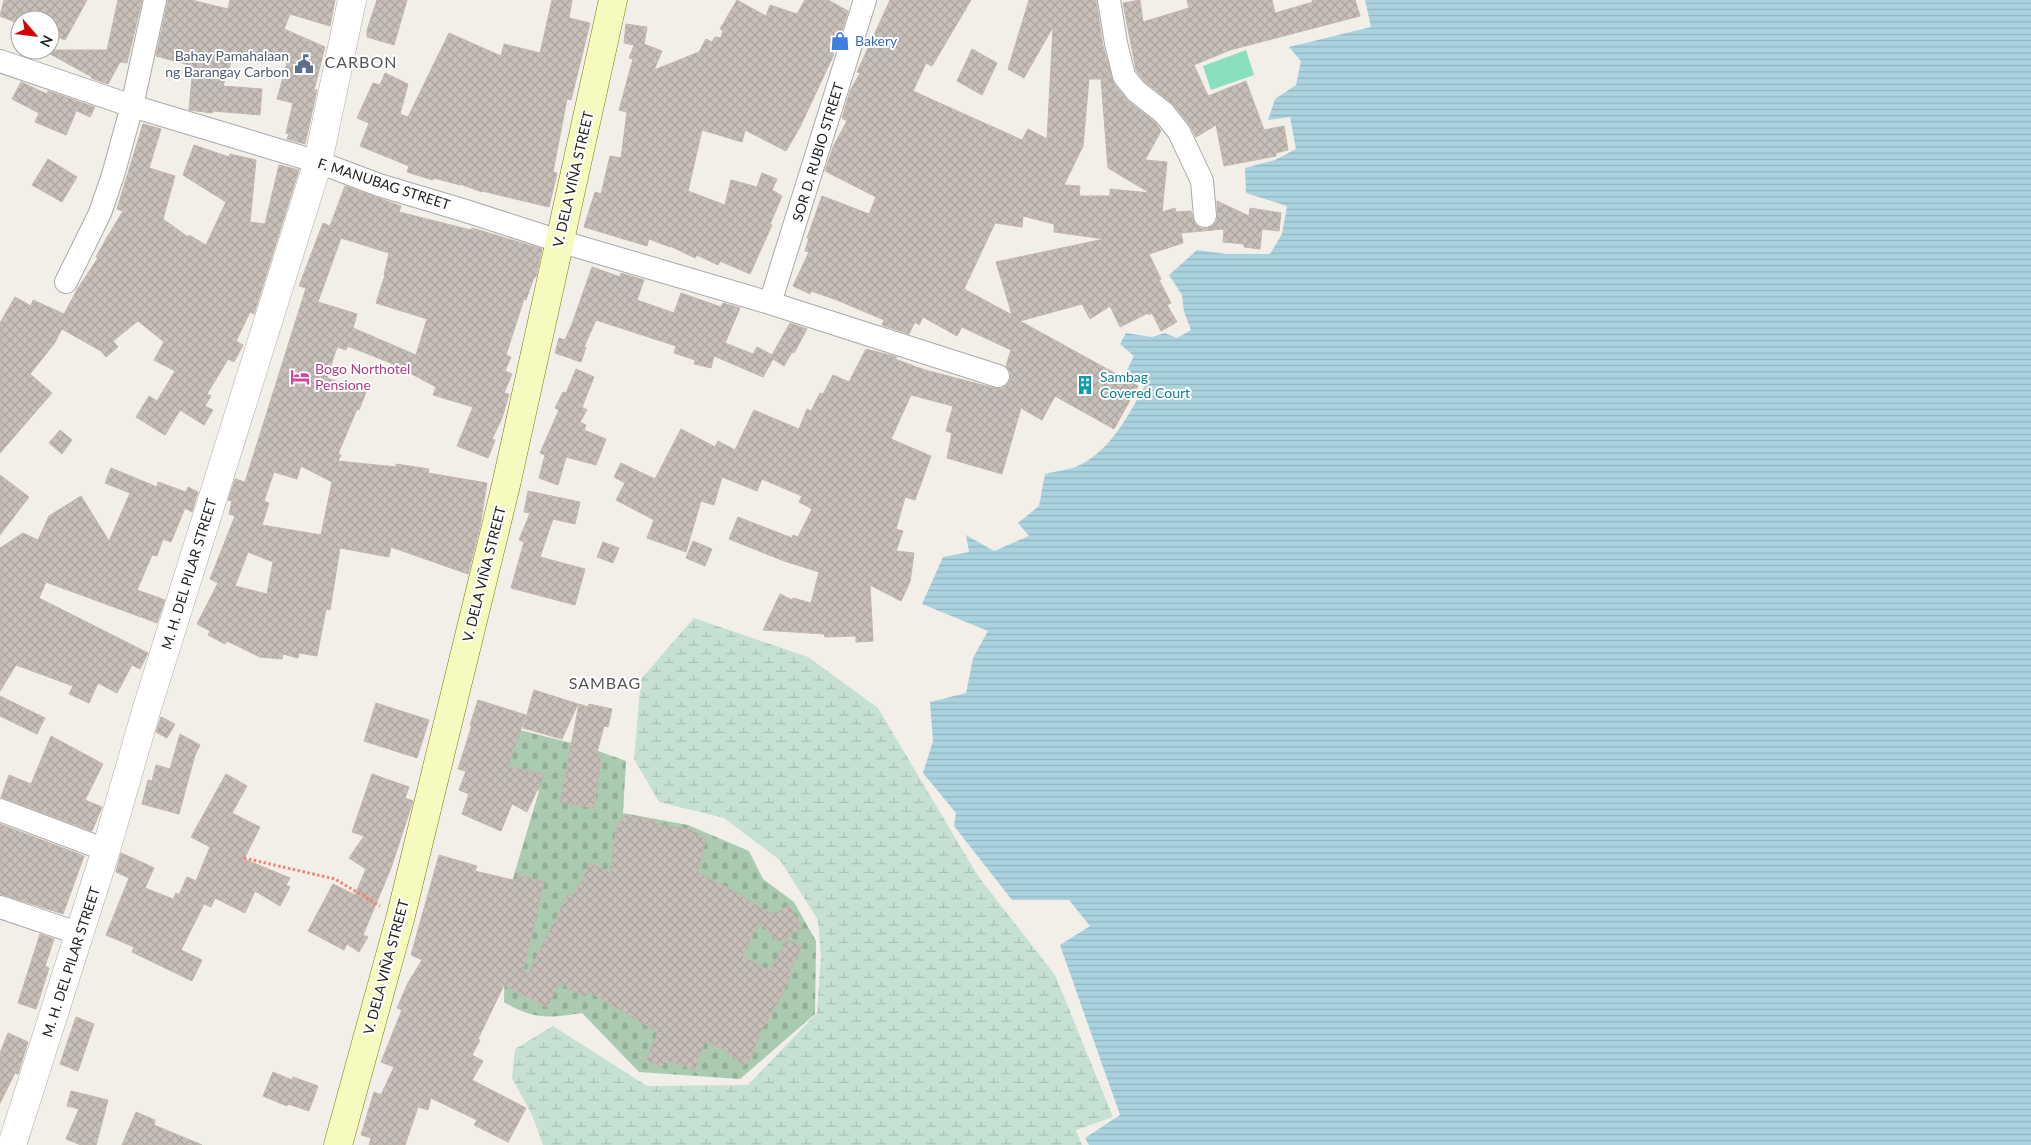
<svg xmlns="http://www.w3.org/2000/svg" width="2031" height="1145" viewBox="0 0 2031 1145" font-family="Lato,sans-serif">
<defs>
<pattern id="wetland-marsh" width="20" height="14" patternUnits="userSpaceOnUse" patternTransform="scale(1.25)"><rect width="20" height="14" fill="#c6e0d4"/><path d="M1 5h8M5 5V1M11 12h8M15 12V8" fill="none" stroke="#aac0b6"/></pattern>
<pattern id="cemetery-stones" width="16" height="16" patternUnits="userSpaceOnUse" patternTransform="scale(1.25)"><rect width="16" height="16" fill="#aacbaf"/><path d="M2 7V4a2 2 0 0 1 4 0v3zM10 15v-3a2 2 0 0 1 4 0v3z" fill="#92ae96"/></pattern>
<pattern id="water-rules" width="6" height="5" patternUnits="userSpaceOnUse" patternTransform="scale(1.25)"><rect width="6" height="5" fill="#aad3df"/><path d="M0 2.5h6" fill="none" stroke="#92b5bf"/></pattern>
<pattern id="building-cross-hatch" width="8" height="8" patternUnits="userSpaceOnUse" patternTransform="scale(1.25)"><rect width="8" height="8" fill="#c7bfb8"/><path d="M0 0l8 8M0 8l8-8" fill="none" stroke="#aba49e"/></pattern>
</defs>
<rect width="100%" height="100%" fill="#f2efe9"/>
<path fill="url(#wetland-marsh)" d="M694,618L808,657L878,708L978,876L1055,975L1113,1117L1076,1130L1082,1145H543L532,1115L512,1078L515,1049L553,1026L647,1086L748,1085L817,1013L821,956L818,920L780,860L724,818L659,802L634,759L641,679Z"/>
<path fill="url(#cemetery-stones)" d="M484,721L587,747L626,761L623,813L688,825L749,851L763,879L794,902L816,941L815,1014L740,1079L639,1072L582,1013C548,1018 534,1020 504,1002L506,902L539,791L474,772Z"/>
<path fill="#88e0be" d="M1246,50L1254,75L1211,90L1203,66Z"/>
<path fill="url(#water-rules)" d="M1365,0H2031V1145H1089L1085,1138L1120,1115L1060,945L1090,926L1069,900H1012L954,826L956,813L923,773L933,741L930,702L966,693L973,658L988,631L922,604L943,557L969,552L966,535L994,551L1029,536L1018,523L1039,506L1045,474C1056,471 1070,470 1080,465C1113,448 1128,415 1146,384L1127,370L1134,356L1120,344L1126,333L1152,337L1165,333L1177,338L1191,330L1184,312L1182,295L1169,275L1197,250L1226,254H1270L1282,234L1287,206L1246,193L1245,168L1275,160L1296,149L1290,117L1268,120L1275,99L1296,85L1301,61L1289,47L1371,27Z"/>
<path fill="url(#building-cross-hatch)" stroke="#c4b6ab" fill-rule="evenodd" d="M4,0H87L65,40L50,34V20H20V24L0,16Z
M118,0H142L127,63L120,62L108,84L91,78L92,77L43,50H107Z
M168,0H191L228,9L230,0H335L330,26L290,14L284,29L325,47L314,90H317L305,144L287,139L289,134L286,133L293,103L277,99L287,63L234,53L223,86L262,89L260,115L213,111L212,113L189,110L193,66L156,56Z
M377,0H407L394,45L367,37V30Z
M552,0H572L569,18L590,23L571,100L567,99L553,172L557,173L549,207L482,191V192L460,184V185L434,178L433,180L407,172L409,166L360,146L369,123L357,118L373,83L380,85L385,73L408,84L400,114L408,117L449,33L501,56L504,44L540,53Z
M737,0L766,16L770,5L797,14L805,0H828L848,11L838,43L832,53L834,54L800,127L786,151L745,130L742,142L702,130L688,191L725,205L731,180L757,187L762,173L777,179L772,190L782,196L770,224L772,225L750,274L720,261L718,265L697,255L695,258L670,246V247L649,239L647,246L584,227L595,192L601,194L610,156L621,158L627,112L619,110L633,59L629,58L634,45L624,43L626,24L647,27L644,44L662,51L654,70L699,52L706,39L712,42L715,37L721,38L723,30L720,29Z
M890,0H971L932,66L926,63L913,91L1022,140L1028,129L1047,139L1053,27L1024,78L1008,69L1029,0H1096L1103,46L1114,84L1128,101L1155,122L1161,131L1145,160L1167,162L1162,212L1175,208L1176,212L1191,211L1195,224L1200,228L1206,229L1213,226L1217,221V201L1249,216L1250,208L1281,213L1279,231L1262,229L1260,249L1244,247V244L1223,242L1224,229L1181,233L1183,243L1149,254L1161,279L1159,280L1171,303L1167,305L1177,322L1161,331L1152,313L1149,315L1148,313L1120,327L1110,306L1090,319L1082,304L1020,321L1138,386L1114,429L1055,396L1042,420L1021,408L1002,474L947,458L952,433L946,431L953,406L911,395L891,439L931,456L915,500L905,497L896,529L903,531L896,551L914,553L910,582L901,601L870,585L873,641L856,642V636L825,637L824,634L763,630L780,594L792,600L793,598L811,603L819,572L784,561L729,539L738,517L792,538L793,535L798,537L812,509L799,502L802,496L762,479L757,491L722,477L714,505L701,501L686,552L647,538L654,520L616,500L625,483L614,477L621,463L655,479L681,429L715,447L718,441L735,450L754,410L799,429L807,409L811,411L820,393L823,394L833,375L849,382L866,349L897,357L895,359L925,370L994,388L1001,389L1006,386L1010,380L1011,373L1006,366L1011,350L962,327L957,336L923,317L919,325L915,322L909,334L882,325L884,320L837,300L811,291L810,294L793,286L809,252L805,251L809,238H807L822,196L869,214L876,197L825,171L833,147L847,121L842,118L850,91L860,73L857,72ZM1089,79H1101L1108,168L1150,193L1110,189V196H1079L1080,186L1064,185L1083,146ZM1023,216L1054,224V232L1104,239L996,262L1012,315L964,289L995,223L1022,227Z
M1140,0L1143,22L1189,8L1187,0H1272L1275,13L1313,2L1312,0H1355L1360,16L1230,50L1194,65L1208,96L1246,81L1264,130L1284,126L1288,150L1276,153V156L1224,166L1216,125L1196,137L1189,124L1174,105L1145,82L1136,70L1123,3Z
M972,49L997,63L982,95L957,81Z
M21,82L47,94L48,91L80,102L66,135L35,122L39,113L12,99Z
M80,102L95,107L90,117L77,111Z
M143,124L161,129L149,168L175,176L163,219L188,237L189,235L206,245L226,202L183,175L194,145L229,157L230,154L256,160L250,222L265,224L279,165L299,170L254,314L250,312L236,341L243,345L234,362L228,359L207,394L211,396L205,406L213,410L204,425L180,410L165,435L136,417L149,396L157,401L175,371L154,360L164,342L138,321L113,341L118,347L106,357L101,351L62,329L54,344L30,374L52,393L0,453V323L15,297L31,306L33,300L64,314L78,288L98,258L96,257L106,239L123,211L117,209Z
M48,159L77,177L62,202L32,185Z
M345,186L401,206L399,212L471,230L472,228L542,249L536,277H534L526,300L524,299L506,355L511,357L505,371L512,374L504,393L509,394L502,418L492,439L495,440L488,458L457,446L473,407L433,395L436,387L393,364L348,346L346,350L337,347L327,378L366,392L359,410L357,409L338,454L341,455L338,461L396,467V464L429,469L428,473L487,483L480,526L468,574L391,547L389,557L340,548L330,610L326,609L317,656L299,653L298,658L283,654L282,659L260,657L227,641L225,644L208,635L210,631L197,624L218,583L210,579L235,516L229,514L232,501L228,500L235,479L245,482L306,288L299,286L323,223L330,226ZM341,238L389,253L384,275H385L376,303L427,319L416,355L353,328L357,314L318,302ZM301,466L332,482L321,535L262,525L269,503L264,501L274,472L297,479ZM248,552L273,562L267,594L235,586Z
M592,267L620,277L621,273L644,280L637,300L674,313L681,293L721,307L723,303L740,308L725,343L753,354L757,347L772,355L790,323L807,329L794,353L792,352L784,366L773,359L763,377L714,356L711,368L694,364L695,360L674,353L676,346L596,320L584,347H586L581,362L555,353L559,338L565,340L572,324Z
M576,369L594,377L582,407L587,410L580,422L586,425L584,430L606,439L596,465L566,457L558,485L539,478L545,455L540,453L559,410L555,408L563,392L566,393Z
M60,430L72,440L62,454L49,443Z
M111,468L157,487L158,482L186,492L188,487L198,492L192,512L185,508L171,542L163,539L157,556L152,555L137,590L165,600L157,623L46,582L39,598L148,653L140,669L132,665L117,693L98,683L89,703L69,694L73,686L16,665L0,691V548L23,533L38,540L49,516L81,496L109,541L130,493L105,483Z
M0,475L29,497L0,535Z
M528,491L580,502L575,524L553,519L540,557L585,569L575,605L511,588L524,542L519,540L530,513L524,512Z
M693,541L712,549L705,566L686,558Z
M603,542L619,548L613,563L597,557Z
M534,690L578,704L562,739L523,728Z
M0,696L45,718L37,734L0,716Z
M478,700L526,715L508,766L544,775L527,812L512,804L501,831L462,814L469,794L459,790L466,771L458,769L472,725H470Z
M376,703L429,720L417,758L364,741Z
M579,704L588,707L589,704L612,709L608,727L604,726L596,756L601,757L594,808L560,802Z
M161,717L175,724L167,738L156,732Z
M180,734L200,745L195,755L179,814L142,804L148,780L152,781L156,765L170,769Z
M51,736L103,764L85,800L102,807L92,831L1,797L9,775L31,784Z
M226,774L247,786L232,813L260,827L244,859L290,878L286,885L290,887L280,906L255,891L245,913L215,898L211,907L204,904L181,950L202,960L192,981L132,952L134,947L106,935L129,878L116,872L121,853L146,864L154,868L145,888L173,899L176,893L179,895L187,877L196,881L210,847L191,837Z
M372,774L409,787L405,798L413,801L391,868L363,935L368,937L359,952L347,944L344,950L308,931L333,884L355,895L366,869L349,858L364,836L352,832Z
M624,815L656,821L655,824L695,830L694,835L706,837L698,873L728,888L773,915L789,905L802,928L779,942L759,922L742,956L770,971L787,939L802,947L789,970L792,972L779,1000L758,1036L759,1037L753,1050L755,1052L744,1066L729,1053L705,1040L695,1070L665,1060L662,1067L646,1060L658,1032L588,991L585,997L559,983L547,1007L504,985L478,1039L480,1040L472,1055L483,1061L472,1080L526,1108L508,1142L474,1125L477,1120L431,1098L428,1110L418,1107L405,1145H369L371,1138L361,1135L374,1092L381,1095L394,1067L381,1062L402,1010L397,1008L408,983L422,960L411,955L439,855L477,866L475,871L517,881L518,875L544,882L523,972L528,974L568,894L573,896L591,863L610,873L616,829Z
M0,824L84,856L63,914L0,894Z
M40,934L54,939L45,966L49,968L36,1009L18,1003Z
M76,1017L94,1024L78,1071L60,1064Z
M8,1033L28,1042L18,1074L15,1073L0,1103V1053Z
M273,1072L292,1080L293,1077L318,1086L309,1111L288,1104L287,1106L263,1096Z
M71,1091L108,1100L96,1145H81L66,1139L79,1109L67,1106Z
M136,1112L155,1120L154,1125L202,1145H122Z"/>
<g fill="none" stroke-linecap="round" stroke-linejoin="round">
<g stroke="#a9a9a9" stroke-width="24">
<path id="minor" d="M1109,0L1116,43L1124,76L1136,91L1164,113L1179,132L1202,181L1205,216
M0,61L132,106L318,162L379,185L466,211L559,241L770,303L998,376
M66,282L100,213L113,175L132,106L155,0
M770,303L865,0
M0,810L106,850
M0,907L80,934"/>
</g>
<g stroke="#a9a9a9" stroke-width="29">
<path id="tertiary" d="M12,1145L106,850L147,708L318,162L352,0"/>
</g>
<g stroke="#707d05" stroke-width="29">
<path id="secondary" d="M338,1145L400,919L506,485L613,0"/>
</g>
<path stroke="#fa8072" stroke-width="3" stroke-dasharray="2.5 2.5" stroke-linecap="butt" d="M244,858L335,879L380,906"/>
<use href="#minor" stroke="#fff" stroke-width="22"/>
<use href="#tertiary" stroke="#fff" stroke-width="28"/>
<use href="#secondary" stroke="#f7fabf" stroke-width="28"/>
</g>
<defs>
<g id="shop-bare" transform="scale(1.5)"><path d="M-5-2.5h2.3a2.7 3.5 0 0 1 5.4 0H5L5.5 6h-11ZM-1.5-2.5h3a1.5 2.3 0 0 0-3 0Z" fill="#3f7fe0" stroke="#fff" stroke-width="2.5" paint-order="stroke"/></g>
<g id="civic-bare" transform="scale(1.5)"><path d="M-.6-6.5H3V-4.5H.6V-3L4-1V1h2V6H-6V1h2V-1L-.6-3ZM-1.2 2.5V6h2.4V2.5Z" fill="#5c6f8a" stroke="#fff" stroke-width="2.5" paint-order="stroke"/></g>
<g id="hotel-bare" transform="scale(1.5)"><path d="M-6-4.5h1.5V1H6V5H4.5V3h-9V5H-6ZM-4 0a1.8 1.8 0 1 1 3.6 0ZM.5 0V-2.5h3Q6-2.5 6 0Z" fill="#d1479c" stroke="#fff" stroke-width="2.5" paint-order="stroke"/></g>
<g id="building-bare" transform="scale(1.5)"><path d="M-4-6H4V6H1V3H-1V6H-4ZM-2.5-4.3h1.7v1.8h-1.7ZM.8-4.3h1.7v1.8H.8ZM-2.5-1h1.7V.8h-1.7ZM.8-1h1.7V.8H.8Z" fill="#0f9aa8" stroke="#fff" stroke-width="2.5" paint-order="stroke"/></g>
</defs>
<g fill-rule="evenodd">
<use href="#shop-bare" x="840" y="41"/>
<use href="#civic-bare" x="304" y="64"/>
<use href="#hotel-bare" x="300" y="377"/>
<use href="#building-bare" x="1085" y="385"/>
</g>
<g text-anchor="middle" stroke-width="4" stroke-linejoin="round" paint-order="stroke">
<g font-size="14" fill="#366cbe" stroke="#fff" text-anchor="start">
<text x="855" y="46">Bakery</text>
</g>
<g font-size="14" fill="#4e5e75" stroke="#fff" text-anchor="end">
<text x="289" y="61">Bahay Pamahalaan<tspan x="289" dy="16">ng Barangay Carbon</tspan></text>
</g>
<g font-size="14" fill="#222" stroke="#fff">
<text transform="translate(818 152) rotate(-73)" y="5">SOR D. RUBIO STREET</text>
<text transform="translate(573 179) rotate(-77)" y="5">V. DELA VIÑA STREET</text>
<text transform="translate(384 184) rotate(18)" y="5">F. MANUBAG STREET</text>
<text transform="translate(189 574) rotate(-73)" y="5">M. H. DEL PILAR STREET</text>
<text transform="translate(484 574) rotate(-76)" y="5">V. DELA VIÑA STREET</text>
<text transform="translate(71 962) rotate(-72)" y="5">M. H. DEL PILAR STREET</text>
<text transform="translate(386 967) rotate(-75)" y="5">V. DELA VIÑA STREET</text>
</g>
<g font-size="14" fill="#b23c85" stroke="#fff" text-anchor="start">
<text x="315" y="374">Bogo Northotel<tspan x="315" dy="16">Pensione</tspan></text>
</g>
<g font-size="14" fill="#0d838f" stroke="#fff" text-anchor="start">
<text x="1100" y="382">Sambag<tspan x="1100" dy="16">Covered Court</tspan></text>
</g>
<g font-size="16" letter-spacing="1" fill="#555" stroke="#fff">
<text x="361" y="68">CARBON</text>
<text x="605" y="689">SAMBAG</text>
</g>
</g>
<g transform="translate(35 35) rotate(118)"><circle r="24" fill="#ffffff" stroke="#a7a7a7"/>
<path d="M0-4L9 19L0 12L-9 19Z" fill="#d40000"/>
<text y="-8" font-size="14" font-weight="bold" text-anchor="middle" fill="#222222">N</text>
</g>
</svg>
